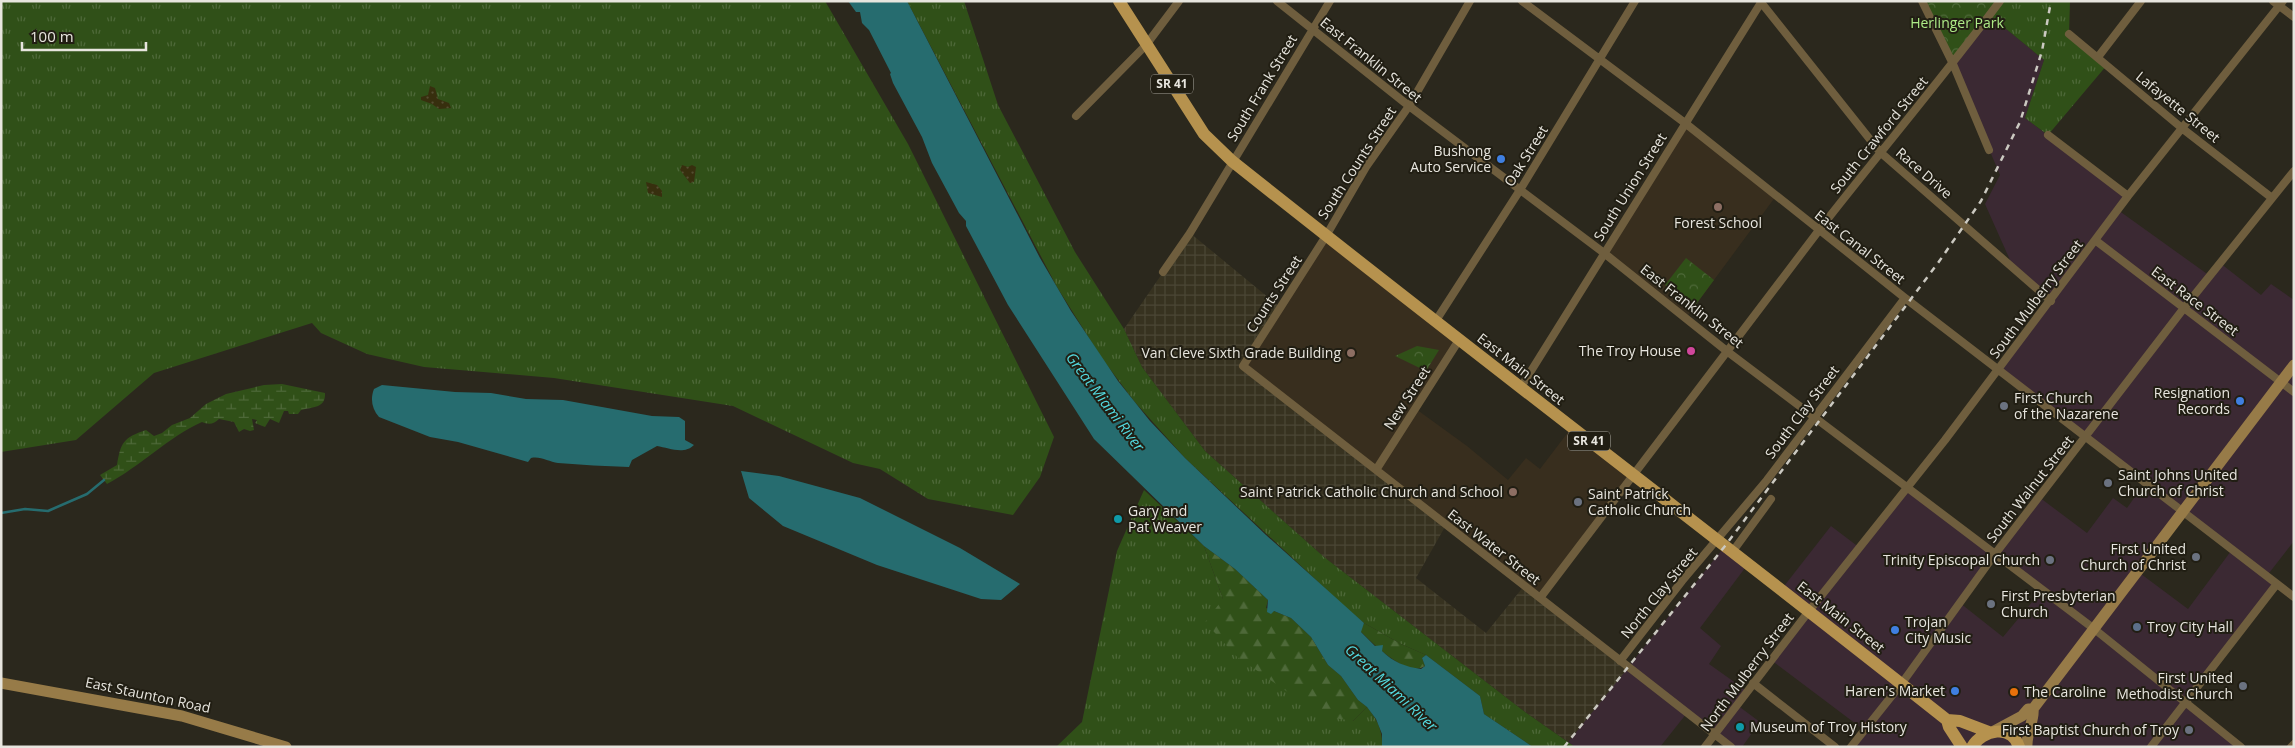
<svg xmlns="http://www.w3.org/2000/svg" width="2295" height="748" viewBox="0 0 2295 748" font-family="'Open Sans',sans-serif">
<defs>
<pattern id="industrial-grid" width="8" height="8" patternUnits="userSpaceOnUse" patternTransform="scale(1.25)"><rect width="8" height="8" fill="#373220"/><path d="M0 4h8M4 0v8" fill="none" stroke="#4a4635"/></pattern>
<pattern id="grass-tufts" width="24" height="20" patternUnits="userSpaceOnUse" patternTransform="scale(1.25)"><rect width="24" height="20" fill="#305018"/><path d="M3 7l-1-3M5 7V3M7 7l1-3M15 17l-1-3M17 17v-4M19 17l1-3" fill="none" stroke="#4e6939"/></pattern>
<pattern id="forest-firs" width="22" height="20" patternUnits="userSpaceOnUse" patternTransform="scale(1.25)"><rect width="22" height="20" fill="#305018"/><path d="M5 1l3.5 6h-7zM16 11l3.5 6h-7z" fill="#4e6939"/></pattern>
<pattern id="wetland-marsh" width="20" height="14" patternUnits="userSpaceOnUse" patternTransform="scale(1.25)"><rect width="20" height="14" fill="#305018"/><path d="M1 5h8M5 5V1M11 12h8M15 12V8" fill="none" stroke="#4e6939"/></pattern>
<pattern id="sand-dots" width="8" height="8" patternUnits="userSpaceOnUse" patternTransform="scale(1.25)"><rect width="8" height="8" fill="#372f0e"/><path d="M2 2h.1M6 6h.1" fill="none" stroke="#544d31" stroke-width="1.8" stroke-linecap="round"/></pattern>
<pattern id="park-crowns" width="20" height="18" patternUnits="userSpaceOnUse" patternTransform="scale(1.25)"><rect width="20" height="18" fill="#305018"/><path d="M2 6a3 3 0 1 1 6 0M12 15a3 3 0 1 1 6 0" fill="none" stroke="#4e6939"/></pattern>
</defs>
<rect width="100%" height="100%" fill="#2b281d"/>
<path fill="#3b2933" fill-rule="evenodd" d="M1989,15L2044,60L2025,118L2128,196L2118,210L2210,276L2220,263L2261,295L2271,284L2294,300V541L2266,577L2276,585L2185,701L2235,742L2232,747H1851L1864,730L1771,660L1809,612L1781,590L1831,526L1860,548L1908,488L1995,554L2039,497L2087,533L2113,498L2127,508L2144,484L1999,369L2051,301L2014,269L1985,204L2000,175L1953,64ZM2182,513L2231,551L2188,609L2137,571ZM1995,554L2042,590L2003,637L1960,603Z
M1725,546L1748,564L1700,628L1721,646L1709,664L1747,691L1737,705L1760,722L1742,747H1731L1687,713L1660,747H1575L1568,742Z"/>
<path fill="url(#industrial-grid)" d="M1190,233L1280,307L1446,525L1416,578L1486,633L1524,586L1628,668L1568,742L1525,712L1324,557L1205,451L1142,367L1124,329Z"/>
<path fill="#382e1e" d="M1685,123L1776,196L1686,318L1604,253Z
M1326,236L1459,340L1416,409L1467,446L1508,480L1526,458L1540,469L1572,427L1634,476L1540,598L1243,366Z"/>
<path fill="url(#grass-tufts)" d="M1,1H825L908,144L1054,437L1040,477L1013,515L928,499L880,469L853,463L733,406L554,378L424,367L367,354L321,333L312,323L154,373L76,440L1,452Z
M907,1H964L998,105L1075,252L1124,329L1142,367L1205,451L1324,557L1525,712L1575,747H1533L1484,714L1480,696L1426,655L1401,644L1364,623L1344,606L1185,458L1134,401L1101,357L1057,287Z
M2000,1H2070L2069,34L2107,65L2048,135L2025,118L2044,60L1989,15Z
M1144,490L1204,546L1223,599L1353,721L1367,707C1377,719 1383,731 1382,747H1056L1082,722L1117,551Z"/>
<path fill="url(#forest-firs)" d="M1204,546L1235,569L1268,600L1266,608L1291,618L1311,637L1328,665L1341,676L1358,700L1367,707L1353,721L1322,716L1236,656L1205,622L1223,599Z
M1364,623L1401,644L1426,655L1422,658L1425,666C1406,678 1373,643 1360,631Z"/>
<path fill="url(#wetland-marsh)" d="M282,384L325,393C326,408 313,407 301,410L298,414H289L288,411H284L279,423L270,419L265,427L255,423L257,420L252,419L254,430L250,431L244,429L239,432L234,422L219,419C214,424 209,425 202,422C168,437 141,466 107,484L100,475L117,465C121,442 123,438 146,430L154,436L162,433L172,425L190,418L206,404L226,394L264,385Z"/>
<path fill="url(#sand-dots)" d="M430,86L435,88L438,99L449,103L451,108L439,109L432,104L421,100V97L428,95Z
M682,165L688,167L692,165L696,167L694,182L690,183L680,170Z
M646,182L657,185L662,191V197L648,193Z"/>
<path fill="url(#park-crowns)" d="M1922,1H2000L1953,64Z
M1686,258L1714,280L1694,307L1665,285Z
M1417,346L1439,350L1426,371L1395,356Z"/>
<path fill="#266c6f" d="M848,1H907L1040,258L1071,311L1118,381L1150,421L1185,458L1266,535L1364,623L1361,632L1375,646L1383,645L1382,651C1393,662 1406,667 1421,669L1425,666L1422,658L1426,655L1480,696L1484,714L1533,747H1382V734L1376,719L1367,707L1358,700L1341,676L1328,665L1311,637L1291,618L1274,611L1271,614L1267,612L1268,600L1235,569L1204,546L1094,439L1008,305L966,226V221L959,213L932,163L922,137L893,83L890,74L891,73L869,30L862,23L860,12H856Z
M382,385L455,392L491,393L526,399L563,400L652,416L679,417L685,421V440L694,445C684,455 669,448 657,446L632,460L629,467C605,466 582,465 558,463C549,462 541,456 531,458L528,462L458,442L430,437L379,417C372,409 370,399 374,389Z
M741,471L779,476L860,498L960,548L1020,584L1001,600L981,599L877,565L783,526L749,498Z"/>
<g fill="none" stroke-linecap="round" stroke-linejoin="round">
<path stroke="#266c6f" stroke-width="2.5" d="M1,513L25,509L48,511L87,494L104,480"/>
<path stroke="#6f5e3e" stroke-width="8" d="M1277,1L1409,106L1604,253L1728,352L2093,628L2241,747
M1470,1L1409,106L1366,167L1326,236L1243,366L1731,747
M1522,1L1685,123L1905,298L2294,597
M1760,1L1880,152L2051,301
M1922,1L1953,64L1989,150
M2273,1L2294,17
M2069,34L2183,129L2272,198
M2098,57L2141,1
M1076,116L1146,45L1179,1
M2048,135L2128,196
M2095,240L2294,392
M1163,272L1190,233L1330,1
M1435,322L1520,190L1635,1
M1521,387L1762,1
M1376,470L1459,340
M1733,551L1771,499
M1540,598C1636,473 1730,346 1826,221C1884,147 1944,76 2000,1
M1620,661L1682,581L1767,480L1905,298
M1753,683L1835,747
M1705,747L1809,611L1945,440L2128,196L2283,1
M1851,747L1902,683L1995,554L2184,308L2294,171
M2151,747L2276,585
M2291,747L2294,744"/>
<path stroke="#977b48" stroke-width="11" d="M1,683L182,716L286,747
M2033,709L2294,365
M1994,731L2022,716L2028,709H2033
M2027,747C2026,734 2035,718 2033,709"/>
<path stroke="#b6924e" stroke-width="12" d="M1119,1L1204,134L1232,161C1469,350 1710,532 1947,720
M1947,720L1960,721L1989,732
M1947,720L1949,727L1962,747
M1972,747C1982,730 2012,723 2019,747"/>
<path stroke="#cbc9c1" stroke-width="2.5" stroke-dasharray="6 6" stroke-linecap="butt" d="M1564,747L1725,546L1938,263L1981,201L2020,122L2042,51L2051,1"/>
</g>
<g fill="#3f7fe0" stroke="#211e13" stroke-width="2">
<circle cx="1501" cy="159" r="5"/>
<circle cx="2240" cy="401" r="5"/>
<circle cx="1895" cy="630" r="5"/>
<circle cx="1955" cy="691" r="5"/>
</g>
<g fill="#8d6e63" stroke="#211e13" stroke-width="2">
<circle cx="1718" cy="207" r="5"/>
<circle cx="1351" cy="353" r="5"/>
<circle cx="1513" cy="492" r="5"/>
</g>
<circle fill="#d1479c" stroke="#211e13" stroke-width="2" cx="1691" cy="351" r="5"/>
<g fill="#6b7280" stroke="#211e13" stroke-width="2">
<circle cx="2004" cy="406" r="5"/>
<circle cx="2108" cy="483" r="5"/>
<circle cx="1578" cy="502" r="5"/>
<circle cx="2196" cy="557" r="5"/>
<circle cx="2050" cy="560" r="5"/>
<circle cx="1991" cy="604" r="5"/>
<circle cx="2243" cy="686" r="5"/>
<circle cx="2189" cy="730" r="5"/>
</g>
<g fill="#0f9aa8" stroke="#211e13" stroke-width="2">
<circle cx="1118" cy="519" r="5"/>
<circle cx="1740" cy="727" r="5"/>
</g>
<circle fill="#5c6f8a" stroke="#211e13" stroke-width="2" cx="2137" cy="627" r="5"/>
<circle fill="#e8710a" stroke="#211e13" stroke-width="2" cx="2014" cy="692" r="5"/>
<g text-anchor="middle" stroke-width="4" stroke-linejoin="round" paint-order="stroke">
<g fill="#211e13" stroke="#aca9a1" stroke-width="1">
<rect x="1151" y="74.5" width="42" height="19" rx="4"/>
<rect x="1568" y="431.5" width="42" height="19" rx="4"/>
</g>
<g font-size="12" font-weight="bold" fill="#e7e5de">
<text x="1172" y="88">SR 41</text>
<text x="1589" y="445">SR 41</text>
</g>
<g font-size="14" fill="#adea86" stroke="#211e13">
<text x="1957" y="28">Herlinger Park</text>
</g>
<g font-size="14" fill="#e7e5de" stroke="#211e13">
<text transform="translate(1371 60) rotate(39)" y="5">East Franklin Street</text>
<text transform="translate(1262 88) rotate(-59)" y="5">South Frank Street</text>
<text transform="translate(2178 107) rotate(39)" y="5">Lafayette Street</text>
<text transform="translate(1879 135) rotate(-51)" y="5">South Crawford Street</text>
<text transform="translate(1526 156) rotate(-58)" y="5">Oak Street</text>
<text transform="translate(1357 163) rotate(-57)" y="5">South Counts Street</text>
<text transform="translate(1924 173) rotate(41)" y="5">Race Drive</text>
<text transform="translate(1630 187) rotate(-58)" y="5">South Union Street</text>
<text transform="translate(1860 247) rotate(38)" y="5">East Canal Street</text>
<text transform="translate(1274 294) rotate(-57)" y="5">Counts Street</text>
<text transform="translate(2036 299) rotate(-53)" y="5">South Mulberry Street</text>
<text transform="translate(2195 301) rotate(37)" y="5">East Race Street</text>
<text transform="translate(1692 306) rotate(38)" y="5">East Franklin Street</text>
<text transform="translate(1521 369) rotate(38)" y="5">East Main Street</text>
<text transform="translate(1407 398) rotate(-57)" y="5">New Street</text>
<text transform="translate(1802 412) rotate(-53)" y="5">South Clay Street</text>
<text transform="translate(2030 489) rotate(-52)" y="5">South Walnut Street</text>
<text transform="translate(1494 547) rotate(38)" y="5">East Water Street</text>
<text transform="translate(1659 593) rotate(-51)" y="5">North Clay Street</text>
<text transform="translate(1841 617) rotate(38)" y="5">East Main Street</text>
<text transform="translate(1747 672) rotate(-53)" y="5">North Mulberry Street</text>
<text transform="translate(148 695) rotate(12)" y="5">East Staunton Road</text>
</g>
<g font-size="14" fill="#e7e5de" stroke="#211e13" text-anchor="end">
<text x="1491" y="156">Bushong<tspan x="1491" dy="16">Auto Service</tspan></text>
<text x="1718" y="228" text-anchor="middle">Forest School</text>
<text x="1681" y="356">The Troy House</text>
<text x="1341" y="358">Van Cleve Sixth Grade Building</text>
<text x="2230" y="398">Resignation<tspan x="2230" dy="16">Records</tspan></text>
<text x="2014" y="403" text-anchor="start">First Church<tspan x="2014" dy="16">of the Nazarene</tspan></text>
<text x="2118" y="480" text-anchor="start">Saint Johns United<tspan x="2118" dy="16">Church of Christ</tspan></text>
<text x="1503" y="497">Saint Patrick Catholic Church and School</text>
<text x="1588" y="499" text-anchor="start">Saint Patrick<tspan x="1588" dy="16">Catholic Church</tspan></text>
<text x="1128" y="516" text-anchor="start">Gary and<tspan x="1128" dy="16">Pat Weaver</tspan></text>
<text x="2186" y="554">First United<tspan x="2186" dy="16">Church of Christ</tspan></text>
<text x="2040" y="565">Trinity Episcopal Church</text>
<text x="2001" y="601" text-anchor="start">First Presbyterian<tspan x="2001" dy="16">Church</tspan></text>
<text x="1905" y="627" text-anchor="start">Trojan<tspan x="1905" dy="16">City Music</tspan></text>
<text x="2147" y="632" text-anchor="start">Troy City Hall</text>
<text x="2233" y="683">First United<tspan x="2233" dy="16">Methodist Church</tspan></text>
<text x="1945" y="696">Haren's Market</text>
<text x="2024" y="697" text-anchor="start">The Caroline</text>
<text x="1750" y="732" text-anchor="start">Museum of Troy History</text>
<text x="2179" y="735">First Baptist Church of Troy</text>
</g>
<g font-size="15" font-style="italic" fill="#53d9df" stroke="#211e13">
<text transform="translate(1105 402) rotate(53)" y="5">Great Miami River</text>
<text transform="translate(1391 688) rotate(43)" y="5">Great Miami River</text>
</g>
</g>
<rect width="2295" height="748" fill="none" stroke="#e7e5de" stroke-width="5"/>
<path d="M22 42v8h124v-8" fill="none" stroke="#e7e5de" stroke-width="2.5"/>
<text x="30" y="42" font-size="15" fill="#e7e5de" stroke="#211e13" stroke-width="4" paint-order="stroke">100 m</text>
</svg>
